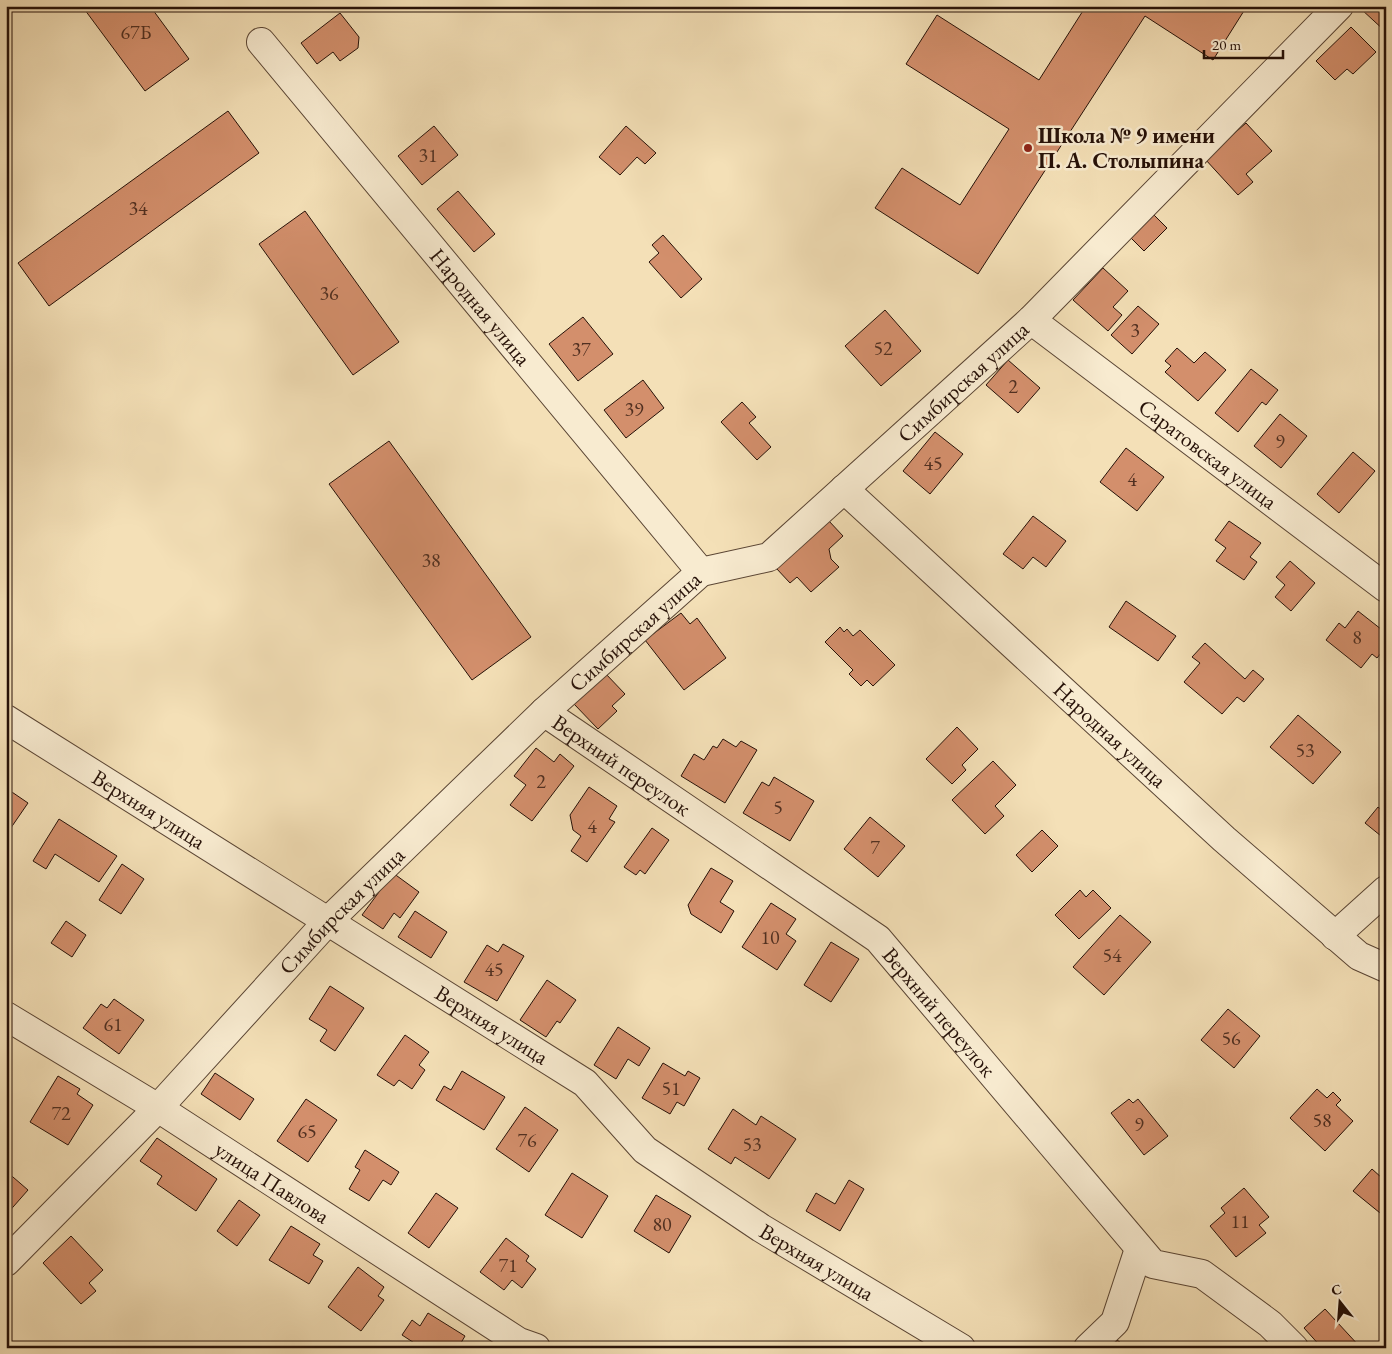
<svg xmlns="http://www.w3.org/2000/svg" width="1392" height="1354" viewBox="0 0 1392 1354" font-family="'EB Garamond',serif">
<rect width="100%" height="100%" fill="#f4e0b7"/>
<filter id="stains"><feTurbulence type="fractalNoise" baseFrequency=".004" numOctaves="4"/><feColorMatrix values="0 0 0 0 .2 0 0 0 0 .09 0 0 0 0 .02 0 0 0 .5 -.17"/></filter>
<radialGradient id="worn" r=".72"><stop offset=".6" stop-color="#630" stop-opacity="0"/><stop offset="1" stop-color="#630" stop-opacity=".3"/></radialGradient>
<path fill="#d38f6c" stroke="#261108" d="M82,6H150L189,59L145,91Z
M1086,6H1247L1213,60L1145,16L978,274L875,208L902,168L960,205L1009,129L906,64L937,15L1039,80Z
M1364,6H1386V32L1361,9Z
M340,13L359,37L358,48L340,61L333,52L317,64L301,43Z
M1351,27L1376,52L1353,74L1347,69L1335,80L1316,61Z
M228,111L259,153L49,306L18,263Z
M1246,123L1272,151L1246,174L1253,182L1238,195L1205,159Z
M434,126L458,155L422,185L398,156Z
M626,126L656,153L645,164L637,157L620,175L599,157Z
M458,191L495,234L474,252L437,209Z
M305,211L399,342L353,375L259,244Z
M1154,215L1167,228L1144,251L1131,238Z
M663,235L702,279L681,298L649,262L659,253L652,245Z
M1103,268L1128,291L1113,307L1122,315L1108,331L1073,300Z
M1138,306L1159,324L1132,354L1111,335Z
M885,310L921,351L881,386L845,346Z
M583,317L613,354L578,381L549,344Z
M1177,348L1194,363L1205,352L1226,370L1198,401L1165,372L1171,366L1165,361Z
M1008,360L1040,388L1018,413L986,385Z
M1251,369L1278,390L1266,405L1262,402L1238,432L1215,413Z
M643,380L664,408L626,438L604,410Z
M742,402L756,417L749,423L771,447L757,460L721,422Z
M1280,414L1307,436L1281,468L1254,446Z
M935,432L963,454L930,494L903,471Z
M389,441L531,637L472,680L329,484Z
M1126,448L1164,477L1137,511L1100,482Z
M1353,452L1375,471L1339,513L1317,494Z
M1033,516L1066,541L1046,567L1033,557L1023,569L1003,554Z
M828,520L843,536L829,549L831,559L839,567L811,592L797,577L790,583L776,568Z
M1229,521L1261,543L1250,557L1257,562L1244,580L1216,561L1226,548L1215,540Z
M1386,535V547L1380,541Z
M1290,561L1315,583L1291,611L1275,597L1285,585L1276,577Z
M1126,601L1176,636L1158,661L1109,627Z
M1358,611L1386,633V647L1377,658L1372,654L1361,668L1326,640L1339,623L1345,628Z
M681,613L690,624L697,618L726,658L684,690L645,640Z
M840,627L844,632L847,629L853,636L860,630L895,665L873,686L867,680L861,686L849,674L853,670L825,642Z
M1205,643L1245,679L1253,670L1264,679L1244,702L1237,697L1222,714L1184,682L1200,663L1192,657Z
M605,673L625,694L612,706L617,711L598,729L574,704Z
M1298,715L1341,752L1313,784L1270,747Z
M957,727L978,749L962,765L966,770L952,784L926,759Z
M723,739L736,747L741,741L757,750L725,803L681,776L694,754L704,760L713,746L717,748Z
M536,748L554,762L560,754L574,766L532,821L510,805L526,785L514,776Z
M993,761L1016,785L995,806L1004,816L985,834L952,800Z
M774,777L814,801L790,841L743,813L762,782L769,786Z
M589,787L617,806L609,819L615,822L587,862L571,851L581,836L573,830L570,815Z
M6,788L28,803L6,835Z
M1378,807L1384,812L1386,810V840L1365,823Z
M870,817L905,846L878,877L844,849Z
M59,819L117,856L99,882L55,854L46,869L33,861Z
M652,828L669,840L645,874L640,870L636,875L624,867Z
M1042,830L1058,846L1032,872L1016,855Z
M122,864L144,879L121,914L99,900Z
M711,868L733,881L720,902L734,911L721,933L691,914L688,905Z
M393,873L419,892L400,918L394,913L383,929L362,915Z
M1080,890L1086,897L1093,890L1111,908L1079,939L1055,915Z
M771,903L796,919L786,934L796,941L777,970L742,947Z
M415,911L447,932L431,958L398,937Z
M1120,915L1151,942L1104,995L1073,967Z
M66,921L86,935L72,957L51,943Z
M831,942L859,959L831,1002L804,985Z
M503,944L524,956L497,1001L464,982L487,945L498,952Z
M547,980L576,1000L560,1023L557,1021L546,1037L520,1020Z
M330,986L364,1008L335,1051L320,1041L327,1030L309,1019Z
M114,999L144,1020L119,1054L83,1028L101,1004L107,1008Z
M1228,1009L1260,1036L1234,1068L1201,1040Z
M618,1027L650,1048L639,1066L628,1059L616,1079L594,1065Z
M405,1035L429,1052L419,1065L425,1070L412,1089L399,1080L394,1086L377,1075Z
M663,1063L685,1076L688,1071L700,1078L684,1106L677,1102L670,1114L642,1098Z
M462,1071L505,1097L484,1130L436,1100L444,1086L451,1090Z
M215,1073L254,1099L240,1120L201,1094Z
M58,1076L80,1089L77,1094L93,1105L68,1145L30,1122Z
M1317,1089L1327,1098L1333,1092L1341,1100L1336,1105L1353,1121L1325,1151L1290,1118Z
M306,1099L337,1120L308,1162L277,1141Z
M1129,1099L1133,1103L1138,1099L1168,1136L1144,1155L1111,1113Z
M525,1107L558,1130L529,1172L496,1149Z
M733,1109L756,1125L761,1116L796,1139L769,1179L735,1157L731,1164L708,1149Z
M157,1138L217,1179L196,1211L157,1184L162,1176L140,1161Z
M365,1150L399,1172L391,1185L383,1180L369,1201L349,1189L360,1170L355,1167Z
M1372,1169L1382,1178L1386,1174L1385,1217L1353,1191Z
M6,1171L28,1190L6,1215Z
M572,1173L608,1196L582,1238L545,1215Z
M849,1180L864,1189L840,1231L806,1211L816,1193L835,1204Z
M1244,1188L1269,1217L1259,1225L1266,1233L1236,1257L1210,1226L1225,1213L1221,1208Z
M436,1193L458,1208L429,1248L408,1233Z
M656,1195L691,1216L669,1253L634,1231Z
M239,1200L260,1215L237,1246L217,1231Z
M291,1226L320,1244L313,1255L323,1261L309,1284L269,1260Z
M71,1236L103,1270L89,1283L96,1291L81,1304L43,1263Z
M506,1238L529,1256L526,1261L536,1269L522,1288L512,1280L504,1290L480,1272Z
M358,1267L384,1287L378,1296L384,1300L361,1331L328,1307Z
M1325,1309L1361,1348H1322L1304,1328Z
M428,1313L465,1336L458,1348H422L402,1335L412,1320L420,1326Z
M1117,1340L1128,1348H1112Z"/>
<g fill="none" stroke-linecap="round" stroke-linejoin="round">
<g stroke="#5a4534" stroke-width="30">
<g id="minor">
<path id="s1" d="M261,42L701,572"/>
<path id="s2" d="M1031,320L1386,588"/>
<path id="s3" d="M844,489L1224,839L1359,956L1386,968"/>
<path id="s4" d="M544,712L878,939L1153,1264L1202,1274L1270,1324L1294,1348"/>
<path id="s5" d="M6,719L585,1083L645,1150L761,1228L961,1348"/>
<path d="M1335,936L1386,890"/>
<path id="s6" d="M6,1016L158,1108L519,1342L536,1348"/>
<path id="s7" d="M6,1262L158,1108L328,921L544,712L701,572L769,557L1031,320L1339,6"/>
<path d="M1088,1348L1115,1322L1139,1249"/>
</g>
</g>
<use href="#minor" stroke="#f8ebd0" stroke-width="28"/>
</g>
<circle fill="#8f2418" stroke="#f8ebd0" stroke-width="2" cx="1028" cy="148" r="5"/>
<g text-anchor="middle" stroke-width="5" stroke-linejoin="round" paint-order="stroke">
<g font-size="20" fill="#513021">
<text x="136" y="39">67Б</text>
<text x="428" y="162">31</text>
<text x="138" y="215">34</text>
<text x="329" y="300">36</text>
<text x="1135" y="337">3</text>
<text x="883" y="355">52</text>
<text x="581" y="356">37</text>
<text x="1013" y="393">2</text>
<text x="634" y="416">39</text>
<text x="1280" y="448">9</text>
<text x="933" y="470">45</text>
<text x="1132" y="486">4</text>
<text x="431" y="567">38</text>
<text x="1357" y="644">8</text>
<text x="1305" y="757">53</text>
<text x="541" y="788">2</text>
<text x="778" y="814">5</text>
<text x="592" y="833">4</text>
<text x="875" y="854">7</text>
<text x="770" y="944">10</text>
<text x="1112" y="962">54</text>
<text x="494" y="976">45</text>
<text x="113" y="1031">61</text>
<text x="1231" y="1045">56</text>
<text x="671" y="1095">51</text>
<text x="61" y="1120">72</text>
<text x="1322" y="1127">58</text>
<text x="1139" y="1131">9</text>
<text x="307" y="1138">65</text>
<text x="527" y="1147">76</text>
<text x="752" y="1151">53</text>
<text x="1240" y="1228">11</text>
<text x="662" y="1231">80</text>
<text x="508" y="1272">71</text>
</g>
<g font-size="22" font-weight="bold" fill="#261108" stroke="#f8ebd0" text-anchor="start">
<text x="1038" y="143">Школа № 9 имени<tspan x="1038" dy="25">П. А. Столыпина</tspan></text>
</g>
<g font-size="22" fill="#261108" stroke="#f8ebd0">
<text dy="8" stroke="none"><textPath href="#s1" startOffset="344">Народная улица</textPath></text>
<text dy="8" stroke="none"><textPath href="#s7" startOffset="1311">Симбирская улица</textPath></text>
<text dy="8" stroke="none"><textPath href="#s2" startOffset="222">Саратовская улица</textPath></text>
<text dy="8" stroke="none"><textPath href="#s7" startOffset="891">Симбирская улица</textPath></text>
<text dy="8" stroke="none"><textPath href="#s3" startOffset="362">Народная улица</textPath></text>
<text dy="8" stroke="none"><textPath href="#s4" startOffset="94">Верхний переулок</textPath></text>
<text dy="8" stroke="none"><textPath href="#s5" startOffset="169">Верхняя улица</textPath></text>
<text dy="8" stroke="none"><textPath href="#s7" startOffset="486">Симбирская улица</textPath></text>
<text dy="8" stroke="none"><textPath href="#s4" startOffset="499">Верхний переулок</textPath></text>
<text dy="8" stroke="none"><textPath href="#s5" startOffset="574">Верхняя улица</textPath></text>
<text dy="8" stroke="none"><textPath href="#s6" startOffset="314">улица Павлова</textPath></text>
<text dy="8" stroke="none"><textPath href="#s5" startOffset="979">Верхняя улица</textPath></text>
</g>
</g>
<rect width="1392" height="1354" fill="none" stroke="#f4e0b7" stroke-width="25"/>
<rect x="8" y="8" width="1377" height="1339" fill="none" stroke="#261108" stroke-width="2.5"/>
<rect x="12" y="12" width="1367" height="1329" fill="none" stroke="#261108"/>
<g transform="translate(1340 1302) rotate(343)" stroke="#f8ebd0" stroke-width="4" paint-order="stroke">
<path d="M0-4L9 19L0 12L-9 19Z" fill="#261108"/>
<text y="-8" font-size="14" font-weight="bold" text-anchor="middle" fill="#261108">С</text>
</g>
<path d="M1204 50v8h79v-8" fill="none" stroke="#261108" stroke-width="2.5"/>
<text x="1212" y="50" font-size="15" fill="#261108" stroke="#f8ebd0" stroke-width="4" paint-order="stroke">20 m</text>
<rect width="100%" height="100%" filter="url(#stains)"/>
<rect width="100%" height="100%" fill="url(#worn)"/>
</svg>
